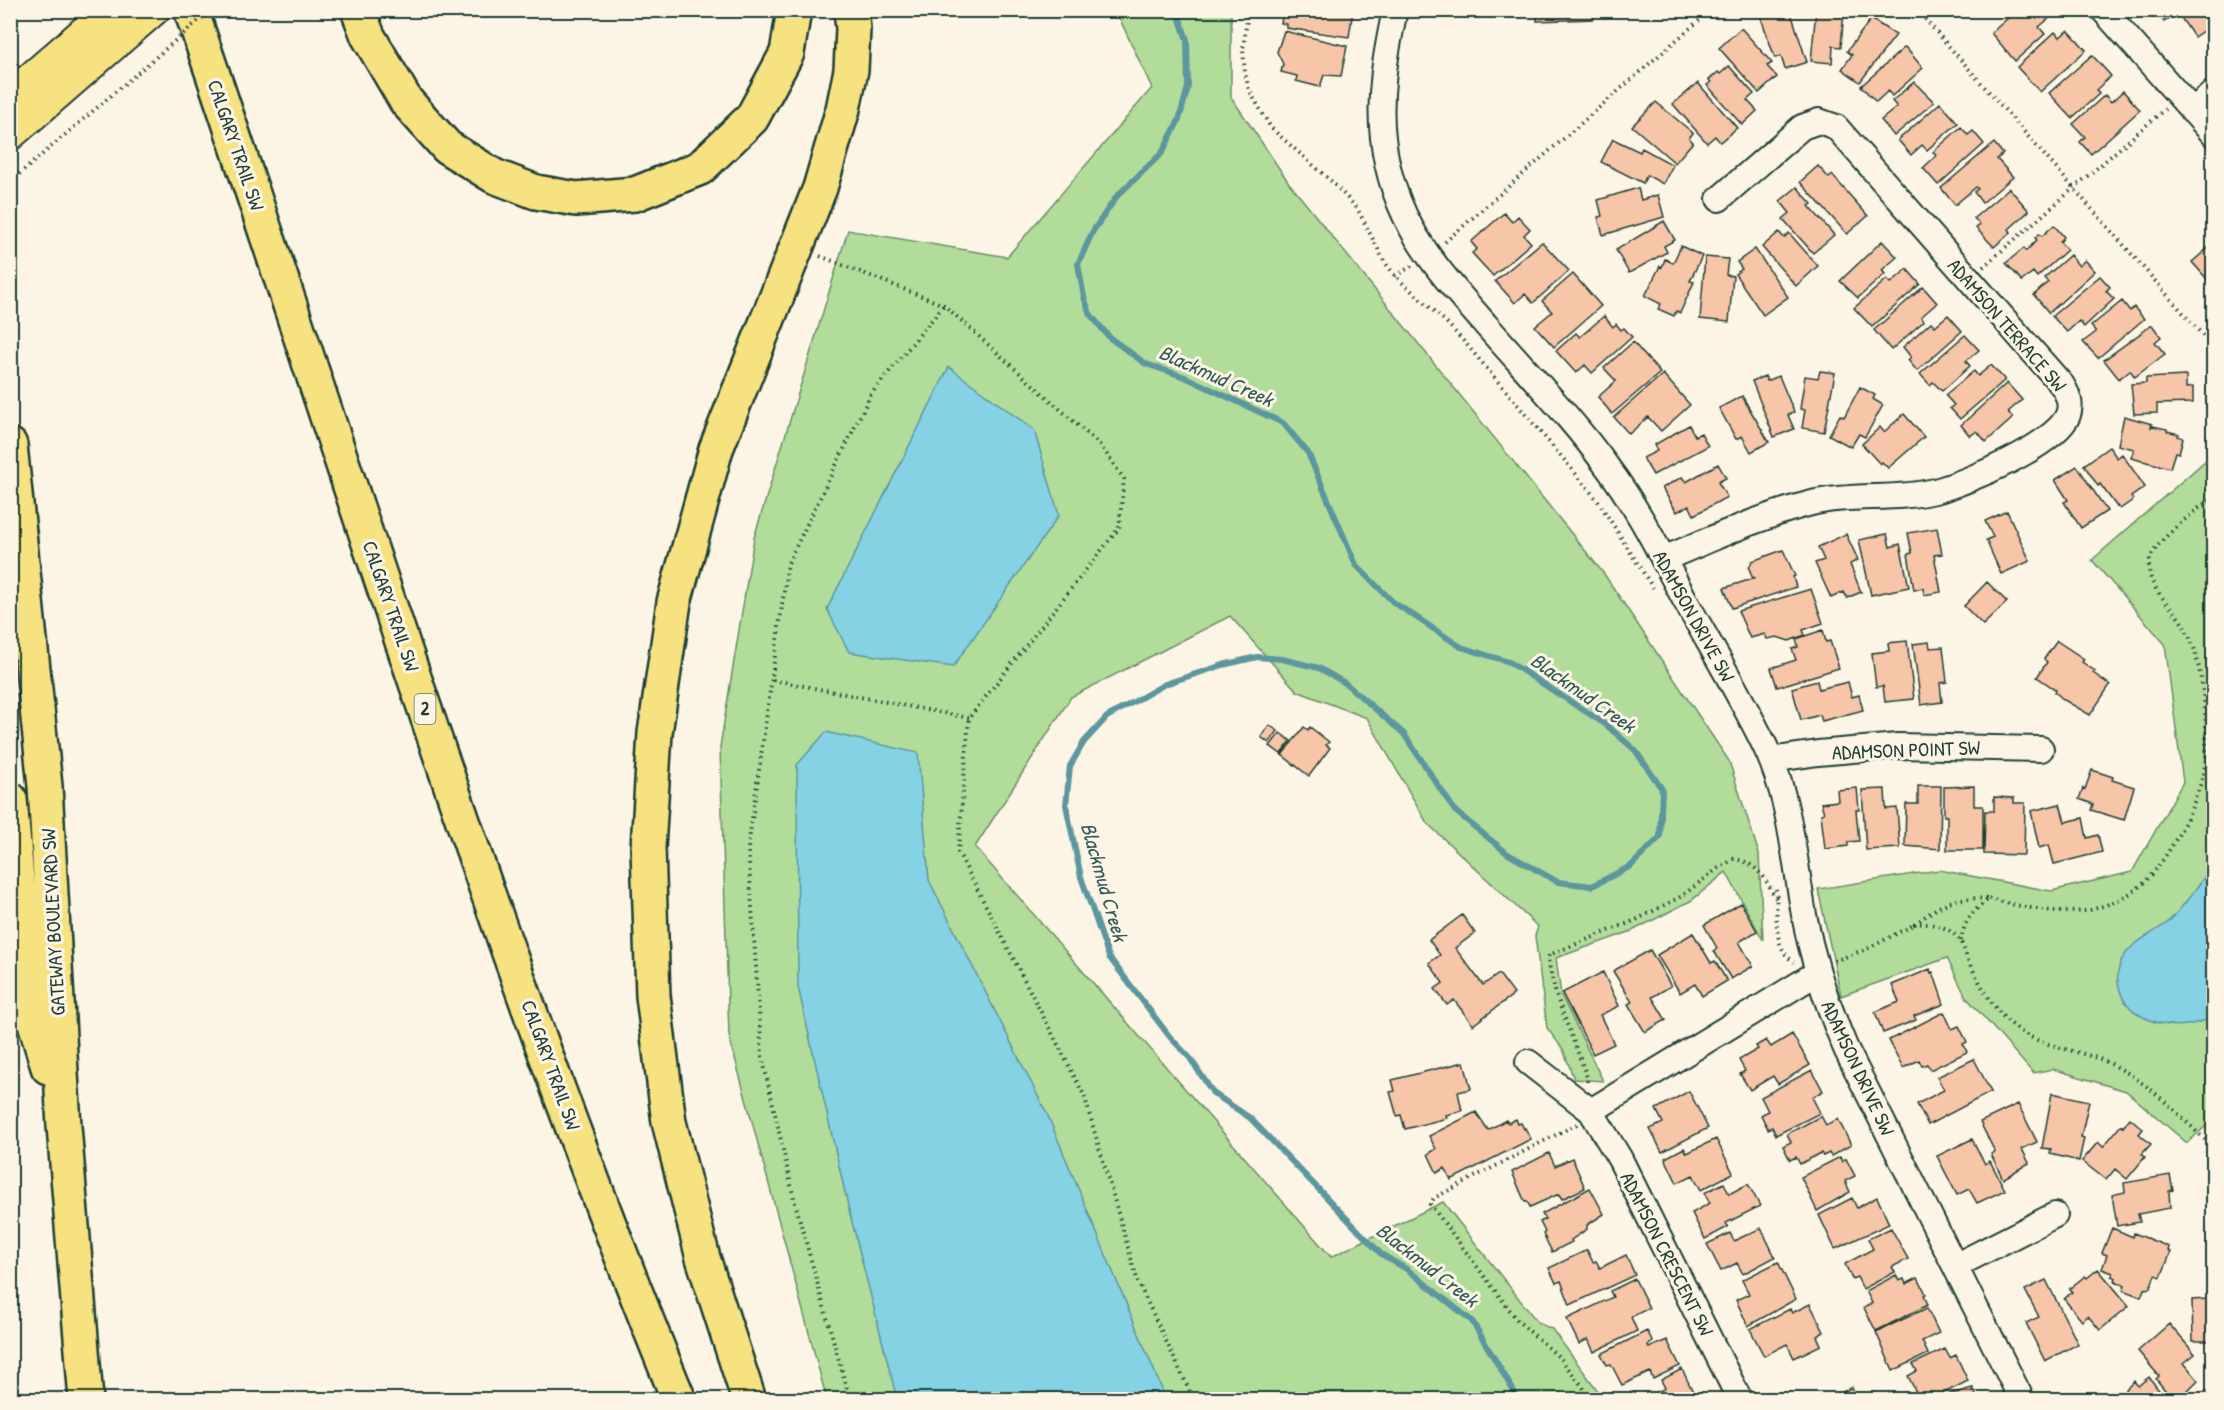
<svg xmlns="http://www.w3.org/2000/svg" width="2224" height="1410" viewBox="0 0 2224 1410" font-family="'Patrick Hand',sans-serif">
<rect width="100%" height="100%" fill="#fcf5e5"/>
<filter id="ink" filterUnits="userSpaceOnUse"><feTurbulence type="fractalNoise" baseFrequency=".0167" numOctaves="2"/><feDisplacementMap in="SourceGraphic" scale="12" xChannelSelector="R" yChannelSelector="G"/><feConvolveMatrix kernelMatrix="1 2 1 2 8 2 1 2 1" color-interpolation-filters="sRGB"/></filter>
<g filter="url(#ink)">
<path fill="#b2dc9a" stroke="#688c67" stroke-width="1.5" d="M1116,11H1231V97L1289,183L1604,574L1729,761L1759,854L1763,940L1726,872L1692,900L1632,931L1556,958L1561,995L1603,1081L1574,1079L1563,1049L1547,1028L1535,936L1538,927L1427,823L1367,718L1297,691L1230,616L1071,697L975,847L1331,1257L1443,1202L1538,1323L1552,1329L1604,1399L827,1400L729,1036L720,747L754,538L848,230L1007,257L1152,88Z
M2213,454V1120L2187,1143L2126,1091L2053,1069L2033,1073L1966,997L1947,958L1841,996L1818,889L1939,870L2051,891L2132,872L2183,782L2165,644L2092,560Z"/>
<path fill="#85d2e5" stroke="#5c969e" stroke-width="1.5" d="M949,367L1034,430L1059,515L953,667L849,652L827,609Z
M826,732L918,753L929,880L1048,1116L1166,1399H897L849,1210L798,987L797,765Z
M2213,865V1017C2188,1028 2168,1029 2143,1017C2119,1004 2109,975 2127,952C2138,938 2155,933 2168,922C2182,910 2201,881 2213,865Z"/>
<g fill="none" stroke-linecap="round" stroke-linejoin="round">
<path stroke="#5c969e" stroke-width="6" d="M1177,10L1187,40L1188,87L1179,120L1162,153L1117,196L1093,231L1078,264L1084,297L1090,314L1110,338L1146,364L1185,377L1283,423L1308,453L1356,565L1393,602L1461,647L1509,662L1605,724L1635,750L1662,789L1660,837L1631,866L1592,886L1558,882L1508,854L1455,811L1404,734L1345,683L1319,668L1282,659L1257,657L1223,665L1165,684L1107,717L1084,742L1070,766L1066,805L1081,877L1109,957L1170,1037L1190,1058L1213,1093L1250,1118L1381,1254L1408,1270L1472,1321L1519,1400"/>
</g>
<path fill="#f7c5a7" stroke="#1f3d34" stroke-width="1.5" d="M1283,10H1353L1349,37L1286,28V24L1281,23Z
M1537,10H1594V19L1537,21Z
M1765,10H1790L1807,62L1785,69L1781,56L1775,58L1759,12Z
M1816,10H1844L1841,47L1833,46L1832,63L1811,61Z
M2017,10H2047L2052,16L2039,27L2045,34L2015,61L1991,33Z
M2156,10H2204L2213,24L2194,37L2178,13L2164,22Z
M1871,19L1896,35L1860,82L1842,69L1852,55L1847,51Z
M1741,28L1772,63L1767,66L1777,77L1759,93L1719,48Z
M2068,30L2086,50L2040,92L2017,67L2055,32L2060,37Z
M1284,31L1347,46L1341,76L1324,75L1320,87L1296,81L1297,76L1281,72L1283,64L1277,52Z
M1905,47L1923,68L1892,96L1888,91L1876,102L1861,86Z
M2092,55L2111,76L2096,90L2099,94L2072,118L2049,93Z
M1729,66L1754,94L1747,100L1757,111L1742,125L1707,85L1711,82L1709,80L1718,72L1720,74Z
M1914,82L1934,102L1894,136L1881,120L1897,107L1892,101Z
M1698,83L1737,128L1720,142L1715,136L1707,143L1673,104Z
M2123,91L2140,110L2091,154L2080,142L2085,137L2073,124L2105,95L2111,102Z
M1656,102L1693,133L1689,138L1693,142L1675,163L1632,126Z
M1940,103L1958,123L1927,150L1922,145L1911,155L1898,140Z
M1961,127L1968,135L1973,131L1984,144L1938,185L1923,168L1936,156L1933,152Z
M1613,139L1640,152L1642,148L1673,165L1663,184L1647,175L1643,183L1601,162Z
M1994,143L2003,154L1997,159L2013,177L1982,203L1974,192L1978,189L1976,187L1955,205L1941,188Z
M1818,166L1829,178L1832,175L1868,216L1847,234L1800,182Z
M1797,187L1812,204L1809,206L1834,235L1813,253L1783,219L1790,213L1780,201Z
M1638,188L1641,200L1658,195L1664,217L1603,235L1598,217L1602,216L1598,200Z
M2009,188L2029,211L2009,229L2011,232L1994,247L1976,228L1980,225L1974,218Z
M1504,213L1512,222L1518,216L1530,229L1524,235L1531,243L1493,276L1472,253L1477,249L1471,242Z
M1664,221L1675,240L1664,246L1667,252L1629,273L1616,250Z
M2054,225L2064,237L2060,242L2067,250L2037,277L2033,272L2022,281L2006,263L2024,248L2026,251L2037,240L2035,238L2039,234L2042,236Z
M1779,232L1784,238L1789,233L1818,266L1796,286L1762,247Z
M1882,241L1897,257L1882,270L1885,274L1858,298L1840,281Z
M1542,242L1569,271L1533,303L1525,294L1515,303L1495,281Z
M2214,243V287L2192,262Z
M1681,246L1702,256L1690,281L1694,282L1680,313L1676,311L1674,316L1658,309L1661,304L1645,296L1660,266L1662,267L1665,259L1673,263Z
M1755,249L1788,297L1763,315L1735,274L1742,269L1737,262Z
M2070,255L2079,266L2085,260L2095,271L2049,313L2034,295L2048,282L2044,278Z
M1705,257L1728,259L1726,275L1733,276L1729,322L1700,319Z
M1907,269L1920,284L1872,327L1854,308L1887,279L1891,283Z
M1573,274L1601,306L1554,347L1535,326L1552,312L1542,301Z
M2100,276L2110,287L2106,291L2114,299L2084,327L2079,321L2067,332L2052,316Z
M1923,287L1937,303L1921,317L1924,321L1891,350L1874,330Z
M2122,301L2130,311L2134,307L2144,319L2098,358L2083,342L2096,332L2091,326Z
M1948,315L1962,331L1917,371L1908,360L1911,357L1903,347L1931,322L1935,326Z
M1604,316L1613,327L1616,324L1621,330L1624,328L1632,337L1592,373L1585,365L1576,373L1556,351L1576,333L1580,337Z
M2152,325L2161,337L2155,342L2165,354L2135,377L2130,370L2119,379L2104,360Z
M1965,335L1979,350L1966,361L1970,366L1942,391L1933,382L1930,385L1920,374Z
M1633,342L1660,373L1612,414L1598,397L1616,381L1604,368Z
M1991,365L2005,380L1960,419L1950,408L1954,405L1945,395L1974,371L1978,376Z
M1820,371L1835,373L1824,432L1802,428L1805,410L1800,409L1805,376L1818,378Z
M1663,374L1690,405L1661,431L1648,417L1629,434L1614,417Z
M1765,376L1767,381L1779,376L1794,412L1788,415L1794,429L1774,437L1752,381Z
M2186,376V388L2193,387V403L2157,404V413L2134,414L2131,384L2146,383V378Z
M2007,383L2022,400L2008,412L2013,418L1986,442L1977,431L1970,436L1961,425Z
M1860,387L1875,395L1873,399L1883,405L1865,437L1859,434L1851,447L1829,435L1840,415L1844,417Z
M1742,396L1769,442L1751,452L1742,436L1736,439L1719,408Z
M1904,414L1924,437L1888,468L1882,462L1880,464L1862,444L1880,427L1884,432Z
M2124,416L2152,424L2151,427L2153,426L2167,429V431L2179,434L2178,436L2183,438L2179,453L2175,452L2170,468L2131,458L2134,449L2118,445Z
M1689,425L1695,436L1701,433L1708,446L1653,475L1643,458L1657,451L1654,445Z
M2109,447L2117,458L2122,454L2145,487L2131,497L2133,500L2120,509L2118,506L2117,507L2100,484L2098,486L2084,465Z
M1718,464L1726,478L1718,482L1727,497L1694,515L1689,505L1677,512L1662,488L1682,477L1686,482Z
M2077,466L2107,511L2081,528L2064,502L2068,500L2055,480Z
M2007,511L2030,561L2001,574L1986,540L1993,537L1985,521Z
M1937,528L1942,554L1934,555L1941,592L1924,595L1923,588L1914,590L1908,554L1912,553L1908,533Z
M1846,534L1858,560L1850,564L1861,592L1847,598L1844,592L1831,598L1815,563L1824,560L1818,547Z
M1887,534L1890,547L1900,544L1909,587L1871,595L1859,540Z
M1783,550L1795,576L1793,577L1796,587L1732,608L1724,588L1755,578L1752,577L1749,568L1752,561Z
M1987,582L2007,602L1983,625L1964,606Z
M1811,589L1823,623L1803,630L1805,635L1789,641L1777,637L1767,639L1765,634L1750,638L1738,611Z
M1823,630L1826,642L1830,641L1839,668L1777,687L1771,668L1796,660L1792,649L1798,647L1796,639Z
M1907,641L1914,699L1885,702L1883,686L1876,687L1872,653L1889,651L1888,643Z
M2057,641L2084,659L2082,662L2095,671L2093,673L2110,685L2090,715L2064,700L2055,692L2056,690L2037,677L2047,662L2044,659Z
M1929,642L1930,648L1943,647L1947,682L1940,683L1942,702L1921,705L1913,644Z
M1817,681L1819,689L1848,682L1852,697L1859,695L1863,710L1822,721L1820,715L1801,720L1792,688Z
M1269,725L1278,731L1269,743L1261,737Z
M1304,727L1308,730L1310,727L1329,742L1326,745L1330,748L1309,776L1282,755Z
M1280,733L1291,741L1281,754L1270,746Z
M2092,770L2113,777L2112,780L2134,787L2124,820L2091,810L2093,804L2079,799L2083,788L2085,789Z
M1918,786H1941L1940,849L1905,846L1906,804H1918Z
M1974,786V806H1983V850H1947V816H1944V787Z
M1857,788L1859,810H1856L1859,841L1848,842V846L1825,849L1821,814L1824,813L1821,803L1838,801L1837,790Z
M1885,789L1886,809L1897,808L1900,848L1866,850L1862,790Z
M1994,797L2014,798V803H2025L2024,855L1984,854L1985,811H1994Z
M2060,804L2065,822L2083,818L2087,838L2098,835L2102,852L2054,864L2049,845L2039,848L2031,811Z
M1741,903L1757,931L1739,942L1753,966L1731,979L1714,951L1717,948L1704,925Z
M1462,915L1475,933L1455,948L1483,985L1499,974L1514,994L1473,1025L1454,1000L1447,1005L1435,989L1443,983L1429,963L1440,955L1429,940Z
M1693,933L1711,963L1715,961L1727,981L1702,996L1695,984L1680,993L1657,955Z
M1650,950L1671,986L1652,997L1666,1020L1645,1032L1628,1004L1632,1002L1613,971Z
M1930,969L1931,973L1933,972L1944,1004L1914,1016L1916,1020L1883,1033L1875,1012L1899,1002L1892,985Z
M1603,972L1619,1006L1600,1015L1614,1044L1593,1054L1562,993Z
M1944,1012L1952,1029L1959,1026L1967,1042L1963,1044L1967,1052L1930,1070L1927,1064L1922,1066L1919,1060L1903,1068L1889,1040Z
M1792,1034L1810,1065L1778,1084L1773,1076L1750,1090L1740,1074L1745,1071L1739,1060L1758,1049L1756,1046L1766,1040L1771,1047Z
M1974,1059L1991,1092L1928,1125L1917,1104L1944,1090L1937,1077Z
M1464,1062L1471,1089L1458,1092L1462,1111L1446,1115L1447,1118L1405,1129L1401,1115L1397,1116L1390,1092L1395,1091L1392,1080Z
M1812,1070L1823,1091L1812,1097L1820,1113L1776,1135L1772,1127L1768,1129L1761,1115L1768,1111L1761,1097Z
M1689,1091L1708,1128L1662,1152L1650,1129L1663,1123L1656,1109Z
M2052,1093L2089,1101L2081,1137L2084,1138L2079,1161L2050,1154L2051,1149L2042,1148Z
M2018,1104L2037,1142L2022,1149L2029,1163L2003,1179L1991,1154L1995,1152L1980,1122Z
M1476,1112L1488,1130L1506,1120L1508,1123L1516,1119L1518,1124L1521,1123L1524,1129L1525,1128L1531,1139L1451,1180L1445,1168L1437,1173L1428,1154L1436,1149L1429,1136Z
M1821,1116L1826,1125L1838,1119L1851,1145L1831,1156L1829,1153L1823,1156L1821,1153L1800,1164L1796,1157L1790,1160L1783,1146L1791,1142L1787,1134Z
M2130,1118L2143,1129L2139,1134L2151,1144L2142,1154L2145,1157L2127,1179L2115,1169L2106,1180L2082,1161L2098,1142L2103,1147L2121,1125L2123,1127Z
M1716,1139L1733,1173L1701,1190L1693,1175L1677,1183L1665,1158L1684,1148L1687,1153Z
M1972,1139L1985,1164L1990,1161L2005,1190L1977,1203L1969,1189L1957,1195L1937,1156Z
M1549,1153L1555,1166L1572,1158L1585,1188L1562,1199L1559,1194L1530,1207L1527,1201L1525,1202L1512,1172Z
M1840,1157L1842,1162L1846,1159L1855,1176L1845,1181L1850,1192L1817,1211L1801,1177Z
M2170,1175L2173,1190L2169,1191L2170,1208L2138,1214L2140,1222L2117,1226L2112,1195L2125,1192L2124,1183Z
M1724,1183L1729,1194L1748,1184L1760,1206L1726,1223L1728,1227L1705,1239L1692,1213L1710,1203L1704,1193Z
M1590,1188L1604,1214L1587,1225V1229L1571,1240L1572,1242L1552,1252L1543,1234L1545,1232L1540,1222L1545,1219L1542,1214Z
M1877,1197L1889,1224L1835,1249L1819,1215L1852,1198L1857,1208Z
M1761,1228L1775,1257L1743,1274L1737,1263L1721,1271L1707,1244L1730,1233L1734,1241Z
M1891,1228L1908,1259L1892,1267L1895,1272L1863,1289L1857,1277L1852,1279L1845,1264L1873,1249L1868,1239Z
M2112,1228L2133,1237L2134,1233L2169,1247L2168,1251L2171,1252L2161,1277L2155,1275L2150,1288L2144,1289L2141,1297L2123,1290L2125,1285L2115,1281L2116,1278L2112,1276L2113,1273L2102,1269L2107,1255L2102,1253Z
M1587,1250L1593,1262L1596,1261L1600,1268L1626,1255L1635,1275L1570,1305L1561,1281L1556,1283L1549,1268Z
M1778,1262L1796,1299L1748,1326L1736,1300L1749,1294L1742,1280Z
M2098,1269L2129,1306L2100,1330L2088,1316L2082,1321L2064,1299L2072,1292L2069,1289L2085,1276L2087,1278Z
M1896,1275L1899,1281L1904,1279L1906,1284L1918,1278L1926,1294L1924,1295L1928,1305L1876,1331L1864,1308L1872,1303L1866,1291Z
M1635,1279L1649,1308L1631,1317L1637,1331L1594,1352L1588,1339L1579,1344L1567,1319L1613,1297L1610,1291Z
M2046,1280L2078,1344L2045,1361L2026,1323L2039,1317L2025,1290Z
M2211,1292H2214V1357H2211L2210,1341H2193L2192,1300L2207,1299Z
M1810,1304L1824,1332L1817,1336L1821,1345L1794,1358L1787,1344L1764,1356L1750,1329L1790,1309L1792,1313Z
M1927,1308L1939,1333L1922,1341L1928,1354L1893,1371L1876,1332Z
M2169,1324L2195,1354L2184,1363L2198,1380L2178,1400H2173L2156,1379L2159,1376L2138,1351Z
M1647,1331L1653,1342L1648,1345L1649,1348L1667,1340L1680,1366L1653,1379L1650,1372L1622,1385L1611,1364L1607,1365L1601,1354Z
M1945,1349L1950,1358L1956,1355L1968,1381L1930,1400H1920L1908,1376L1917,1371L1913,1364Z
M1682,1369L1694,1394L1683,1400H1643L1665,1388L1661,1380Z
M2149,1377L2166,1400H2123L2120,1395L2134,1381L2138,1386Z
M1852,1387L1858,1400H1828Z
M1973,1388L1978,1400H1948L1947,1395Z"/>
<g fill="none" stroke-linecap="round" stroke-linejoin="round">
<g stroke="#1f3d34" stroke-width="28">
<path id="minor" d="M1395,10C1386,53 1378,94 1383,138C1392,220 1434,266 1486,325C1527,372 1571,417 1608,468C1638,508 1661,555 1685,600C1711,647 1740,695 1764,744C1790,796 1794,858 1804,915C1813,962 1827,1005 1846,1049L2022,1400
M2103,10L2214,135
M2192,111L2214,92
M1663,559C1710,540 1758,517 1808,504C1850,493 1893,501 1935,491C1966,483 2056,445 2068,415C2072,403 2068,395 2062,385L1836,127L1819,121L1802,127L1719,199
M1771,760L1818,753L1898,746L2041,749
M1528,1062L1591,1111
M1955,1266L2055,1215
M1740,1400L1620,1159L1591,1111L1817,973"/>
</g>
<g stroke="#1f3d34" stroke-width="34">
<path id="major" d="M10,96L109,10
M10,135L154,10"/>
</g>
<g stroke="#1f3d34" stroke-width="38">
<path id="highway" d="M191,10C350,475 492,945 679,1400
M358,10L368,36L406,101L447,147L494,176L536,192L576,199L635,194L700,168L752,118L787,53L794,10
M10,445L45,786L64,1126L86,1400
M10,799L27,996L48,1067
M749,1400L703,1258L669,1122L653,996L648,848L655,733L674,602L716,449L820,188L843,109L851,70L853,29L851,10"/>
</g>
<path stroke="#1f3d34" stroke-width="4" stroke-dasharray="1.5 4.5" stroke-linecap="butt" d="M1248,10L1243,50L1245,73L1249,90L1271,128L1331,181L1357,208L1384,261L1395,276L1446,322L1467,345L1576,474L1598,501L1653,588
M1917,10L2214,348
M1445,242L1711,10
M820,256L944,305L1101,446L1124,479L1119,528L969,718L958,852L1084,1095L1138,1282L1194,1400
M1983,267L2165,109
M1395,276L1412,266
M773,680L969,718
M1776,889C1778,913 1771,947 1794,962
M1989,899C2020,906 2067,918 2097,908C2114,903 2132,894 2145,882C2171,855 2204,794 2206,756C2208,724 2203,679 2194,648C2191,639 2187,630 2182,623C2171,604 2148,589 2149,565C2150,542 2197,511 2214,496
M1961,941C1964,921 1972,911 1989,899C1954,896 1942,903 1915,924C1932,923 1950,926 1960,941C1964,946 1965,953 1967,958C1978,980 1991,1007 2010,1023C2038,1049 2078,1048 2111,1064C2151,1083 2182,1119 2214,1148
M1834,961L1869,948L1915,924
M1587,1082V1077L1556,995L1548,960L1549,955L1636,920L1682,896L1717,869L1734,859C1758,862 1766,881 1777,900
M1577,1124L1434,1198L1430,1204L1518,1321L1560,1358L1583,1387L1589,1400
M850,1400L795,1203L762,1056L748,848L788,563L871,394L944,305"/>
<use href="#minor" stroke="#fcf5e5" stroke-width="24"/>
<use href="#major" stroke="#f7e281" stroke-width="30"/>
<use href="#highway" stroke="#f7e281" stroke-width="33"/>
<path stroke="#1f3d34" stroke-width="4" stroke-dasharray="1.5 4.5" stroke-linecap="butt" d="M10,182L211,10"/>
</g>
</g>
<g text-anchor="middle" stroke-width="6" stroke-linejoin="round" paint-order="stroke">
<rect fill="#fcf5e5" stroke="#617469" stroke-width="1.5" x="414.5" y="694" width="21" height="30" rx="4.5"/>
<g font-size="18" font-weight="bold" fill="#1f3d34">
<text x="425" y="715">2</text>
</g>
<g font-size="20" fill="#1f3d34" stroke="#fcf5e5">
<text transform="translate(236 145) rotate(71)" y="7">CALGARY TRAIL SW</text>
<text transform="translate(2007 325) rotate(49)" y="7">ADAMSON TERRACE SW</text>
<text transform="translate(391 606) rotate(71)" y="7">CALGARY TRAIL SW</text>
<text transform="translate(1694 616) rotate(61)" y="7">ADAMSON DRIVE SW</text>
<text transform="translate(1906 750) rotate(-2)" y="7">ADAMSON POINT SW</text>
<text transform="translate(53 922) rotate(-93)" y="7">GATEWAY BOULEVARD SW</text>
<text transform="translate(551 1065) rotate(70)" y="7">CALGARY TRAIL SW</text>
<text transform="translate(1858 1068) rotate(65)" y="7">ADAMSON DRIVE SW</text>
<text transform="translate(1667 1254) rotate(63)" y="7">ADAMSON CRESCENT SW</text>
</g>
<g font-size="21" font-style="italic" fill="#335b57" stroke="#fcf5e5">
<text transform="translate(1216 376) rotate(24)" y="7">Blackmud Creek</text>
<text transform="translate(1583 693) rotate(35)" y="7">Blackmud Creek</text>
<text transform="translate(1104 882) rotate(74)" y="7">Blackmud Creek</text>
<text transform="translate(1427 1265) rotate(38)" y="7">Blackmud Creek</text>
</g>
</g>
<rect width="2224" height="1410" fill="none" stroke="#fcf5e5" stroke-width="36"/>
<rect x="18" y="18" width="2188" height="1374" fill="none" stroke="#1f3d34" stroke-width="2" filter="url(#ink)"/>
</svg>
